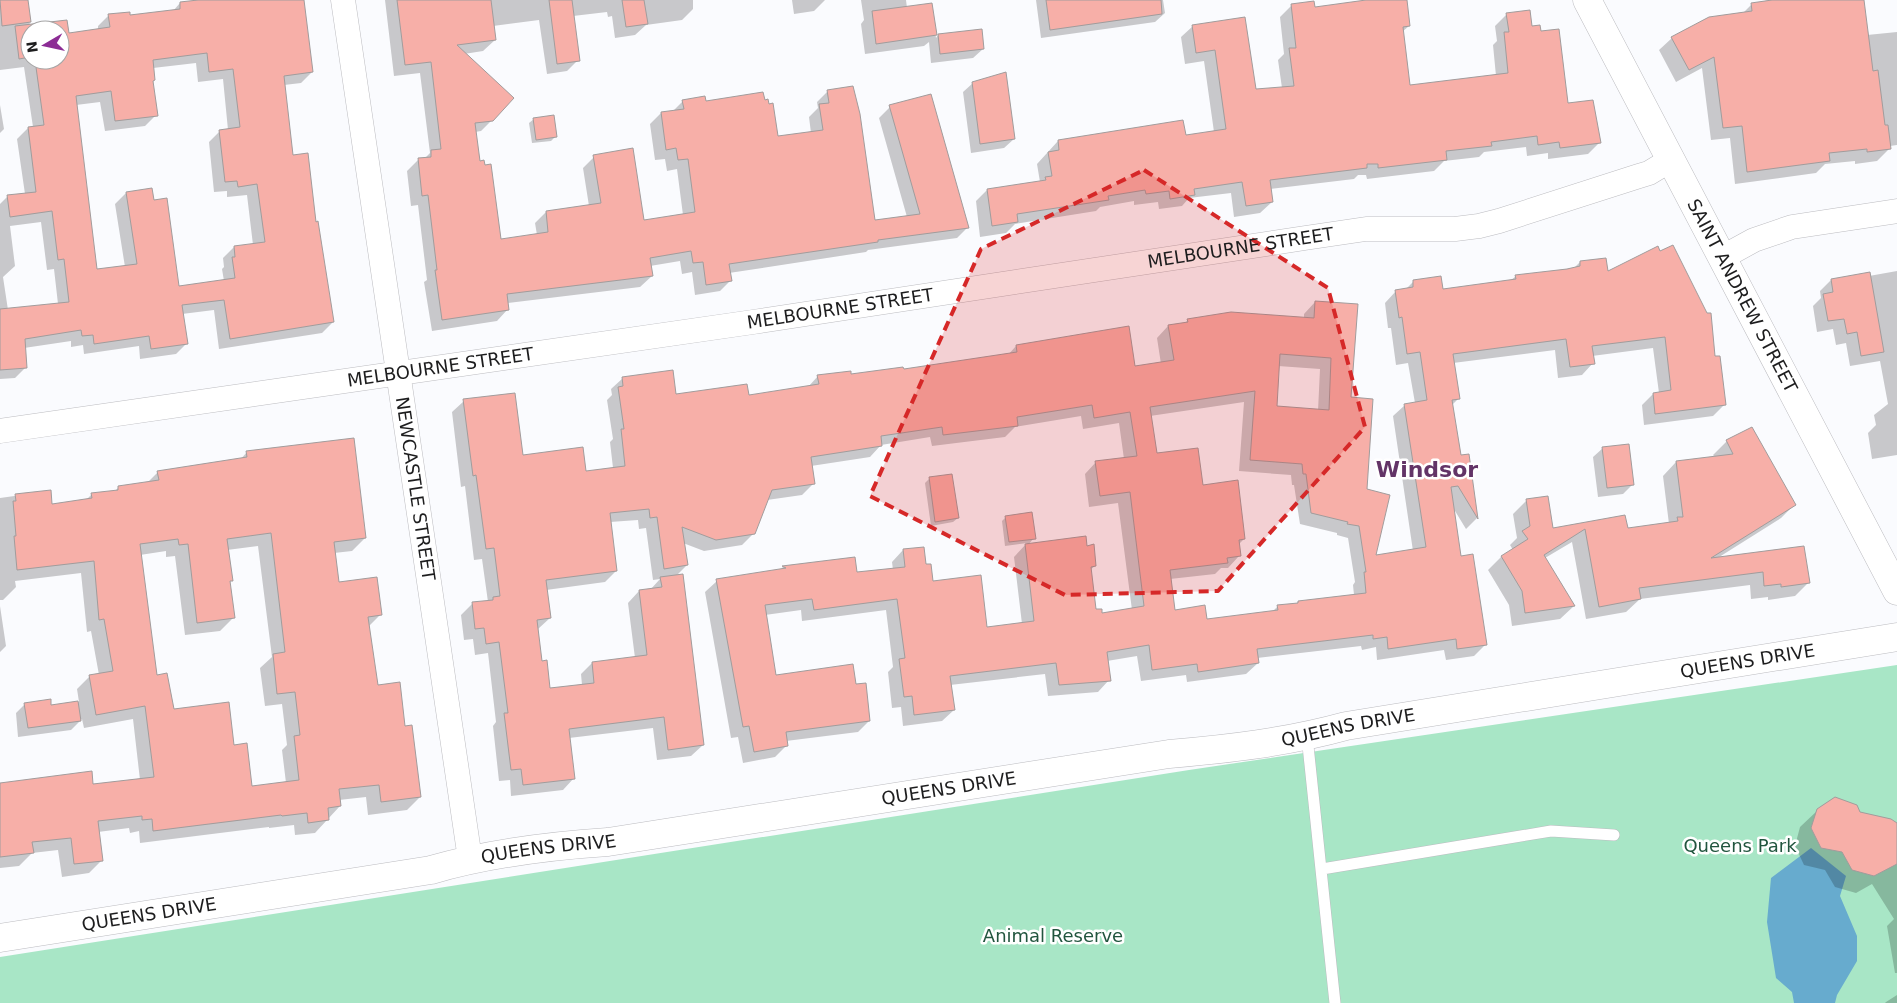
<svg xmlns="http://www.w3.org/2000/svg" width="1897" height="1003" viewBox="0 0 1897 1003" font-family="'DejaVu Sans',sans-serif">
<rect width="100%" height="100%" fill="#fafbfe"/>
<path fill="#a8e6c6" d="M1897,665V1003H0V957L1189,770Z"/>
<path fill="#67abce" d="M1811,848L1846,876L1840,896L1857,936V961L1837,995L1835,1003H1794L1792,992L1776,978L1767,922L1771,878Z"/>
<path fill="#0003" fill-rule="evenodd" d="M12,0H27L30,26L66,21L68,35L98,30V26L109,15L129,16L173,11L180,3L193,2L195,0H303L312,72L301,83L284,85L292,157L315,223L333,322L322,333L219,349L214,310L182,314L187,343L176,354L140,359L139,346L84,354L83,345L71,347V341L24,348L26,367L15,378L0,379V204L8,196L25,194L17,139L28,128L33,127L24,67L0,70V2ZM30,30H60V60H30ZM196,63L198,82L223,79L228,130L220,131L209,142L214,192L227,191V197L247,195L253,245L234,247L223,258L224,267L222,269L224,281L178,287L126,193L115,204L125,267L96,271L76,105L100,102L105,131L145,126L156,115L152,82L154,80L153,68ZM41,222L47,270L54,269L58,304L8,310L3,277L15,266L10,226Z
M385,0H693V9L682,20L646,25L635,35L615,38L612,16L608,17L607,12L573,16L578,60L567,71L547,74L539,20L493,26L495,40L483,51L464,54L492,120L481,131L475,132L479,162L500,240L537,235L535,223L546,212L589,206L583,168L594,157L643,221L683,215L677,169L667,171L665,159L655,160L650,124L661,113L672,112L683,101L704,102L777,137L811,133L809,117L818,108L817,102L828,91L874,222L907,217L879,118L890,107L968,227L957,238L868,250L866,252L729,273L731,280L720,291L695,295L692,272L682,274L680,261L650,266L652,276L640,287L507,303L508,309L497,321L432,331L424,282L427,280L418,205L411,206L407,171L418,160L424,159L430,153L420,73L394,76Z
M792,0H825L814,11L794,14Z
M861,0H906L907,8L931,4L936,38L938,35L983,49L973,58L931,63L929,42L924,46L865,54L861,24L864,20Z
M1163,0L1165,13L1155,22L1041,38L1036,0Z
M1375,0H1406L1409,26L1402,32L1409,86L1496,76L1493,45L1497,41L1495,26L1507,14L1531,27L1567,104L1595,112L1599,143L1588,154L1548,159V153L1527,156L1526,147L1484,152L1479,157L1444,161L1434,171L1367,179L1366,175H1358L1354,179L1270,189L1272,202L1260,213L1234,217L1231,193L1189,198L1182,206L1159,209L1158,202L1134,205V201L1100,207L1096,211L1015,224L1006,233L980,237L976,201L987,190L1040,182L1037,164L1058,141L1185,137L1214,132L1204,61L1185,64L1181,37L1193,26L1255,90L1282,88L1278,60L1284,54L1280,17L1292,5L1314,8Z
M1769,0H1863L1867,35L1897,32V145L1890,146V148L1877,161L1855,164V161L1825,164L1816,173L1735,184L1730,138L1711,140L1702,68L1676,82L1659,50L1672,38L1742,14L1752,4Z
M973,83L1014,139L1004,148L971,153L963,92Z
M0,105L4,129L0,133Z
M534,119L556,136L551,141L532,143L529,123Z
M1580,262L1607,273L1714,358L1725,404L1713,416L1644,425L1642,405L1653,394L1659,393L1653,348L1592,356L1593,363L1582,375L1558,378L1555,350L1453,363L1459,398L1452,405L1460,457L1468,456L1477,518L1466,529L1452,506L1460,558L1486,644L1474,656L1446,660L1444,650L1377,660L1376,647L1362,650L1361,646L1257,658L1258,663L1246,674L1187,682L1186,675L1141,681L1137,656L1107,661L1109,680L1098,692L1048,696L1045,674L950,685L954,710L942,721L903,726L901,707L892,708L888,672L893,667L886,610L802,621L801,610L765,615L775,676L855,686L869,721L858,732L786,741L787,745L775,757L743,763L738,737L731,738L705,592L717,581L780,570L783,567L854,558L856,574L893,570L892,562L903,550L925,566L932,583L986,628L1022,624L1014,557L1027,543L1005,546L1002,521L1006,517L1034,538L1028,545L1086,547L1095,566L1090,570L1095,611L1101,614L1132,610L1118,503L1089,507L1085,474L1096,462L1124,459L1119,423L1083,429L1081,416L1015,427L1005,437L932,446L930,437L881,445L870,457L811,466L814,483L802,495L767,500L754,533L742,545L704,551L683,543L687,565L675,577L703,745L691,756L657,760L653,728L569,738L574,778L563,790L511,796L510,780L499,781L493,726L496,722L488,653L475,655L473,639L464,640L461,615L472,604L488,602L482,559L474,560L465,486L461,487L452,412L464,401L522,456L585,472L613,468L610,442L613,439L607,400L612,395L611,389L623,378L674,396H748L808,387L818,376H850L903,370L1008,355L1016,346L1134,368L1161,364L1157,338L1168,326L1184,324L1188,320L1304,318V314L1315,302L1350,398L1366,490L1374,557L1413,551L1393,416L1405,405L1415,403L1408,363L1396,365L1391,328H1388L1385,303L1396,291L1405,290L1413,282L1442,290L1510,281L1516,276L1574,268ZM1278,366L1320,369L1318,411L1275,408ZM1244,402L1239,471L1291,475L1292,485H1294L1300,524L1337,533V535L1348,538L1355,582L1353,585L1354,595L1298,602L1296,604L1278,606L1272,612L1206,621L1174,611L1170,579L1215,574L1221,568H1228L1239,556L1238,545L1244,539L1202,486L1156,454L1150,416ZM638,520L639,529L646,528L653,580L660,579L650,590L639,591L628,603L635,658L592,663L581,674L582,685L549,689L541,662L538,629L550,618L546,590L605,582L616,571L610,522Z
M1897,271V455L1872,459L1868,433L1876,425L1874,415L1888,404L1880,361L1850,366L1846,343L1836,345L1833,329L1817,332L1813,306L1821,298L1820,291L1831,280L1869,273V276Z
M1727,441L1794,505L1781,518L1716,559L1808,583L1795,596L1768,600V597L1751,599L1750,585L1640,599L1626,612L1586,619L1572,542L1545,558L1574,606L1560,619L1512,626L1509,605L1488,570L1501,557L1513,550L1510,545L1517,538L1513,514L1527,500L1552,530L1624,516L1627,529L1669,524L1663,476L1676,462L1715,457L1713,455Z
M1603,448L1633,484L1623,494L1598,497L1593,457Z
M247,452L365,538L352,551L334,553L338,583L380,615L368,627L377,686L404,728L420,797L407,810L368,815L366,797L339,800L340,806L315,833L295,835L294,825L269,828V827L140,843L139,831L130,833L129,828L98,832L102,860L89,873L62,877L58,850L32,853L19,866L0,868V785L92,786L140,780L133,719L84,728L82,719L71,730L18,737L16,713L25,704L50,706L79,702L77,689L90,676L99,675L91,631L87,632L81,573L15,581L16,587L3,600H0V498L50,491L51,505L86,500L92,494L114,492L118,488L147,483L158,472L240,460ZM258,546L272,657L260,668L265,706L282,704L287,745L282,750L286,783L251,788L233,746L173,711L156,676L140,555L166,551V557L175,556L185,635L220,631L233,618L229,583L231,580L227,550Z
M929,479L958,518L953,522L931,526L925,483Z
M0,606L6,646L0,652Z
M1818,810L1860,813L1897,825V973H1895L1887,926L1894,919L1872,884L1856,893L1835,887L1825,870L1804,865L1795,846L1800,827Z
M1897,995V1003H1885L1886,1002Z"/>
<path fill="#f7afa8" stroke="#a19c9c" fill-rule="evenodd" d="M0,0H28L31,22L2,26Z
M198,0H304L313,72L284,76L293,155L308,153L316,222L318,221L334,322L230,339L224,300L182,305L188,344L151,349L149,336L94,344L93,335L82,336L81,330L25,339L27,368L0,370V309L69,302L64,259L58,260L52,211L10,217L7,195L36,192L28,127L44,125L35,60H60V30H30V57L19,59L15,26L67,20L69,33L110,27L108,14L130,12V15L180,9V2ZM207,53L209,72L233,69L240,127L219,130L225,182L237,181L238,187L257,184L265,242L234,246L235,257H232L235,278L179,286L167,198L154,200L152,188L126,192L137,264L97,269L76,96L111,91L115,121L158,116L153,81L155,80L153,60Z
M397,0H491L496,40L457,45L514,98L493,121L475,123L480,161L484,160L485,165L491,164L501,239L548,232L546,211L601,203L593,155L633,148L644,220L695,212L688,159L678,160L676,148L666,150L661,112L684,109L682,100L705,96L706,101L763,92L765,100L768,99L769,104L773,103L778,136L823,130L819,104L829,103L827,90L853,86L860,114L875,220L920,214L889,105L931,94L969,228L878,240V242L729,264L732,281L706,285L703,262L693,263L691,251L650,258L653,276L507,294L509,310L442,320L435,270H437L428,195L422,196L418,158L431,157V150L441,149L431,62L405,65Z
M549,0H572L580,61L557,64Z
M622,0H644L648,24L626,27Z
M1046,0H1161L1162,14L1050,30Z
M1366,0H1407L1410,26L1403,27L1410,85L1508,73L1504,32H1509L1506,13L1530,10L1532,26L1540,25L1541,31L1559,29L1568,103L1593,100L1601,143L1560,148L1559,142L1538,145L1537,136L1491,142L1492,146L1446,151L1447,160L1378,168V164H1367V168L1270,180L1273,202L1246,206L1242,182L1194,189L1195,195L1170,199L1169,191L1146,194L1145,190L1108,196L1109,200L1017,214L1018,222L992,226L987,189L1046,180L1045,177L1052,176L1048,152L1059,150L1058,140L1183,120L1186,135L1226,129L1215,50L1196,53L1192,25L1245,17L1256,89L1294,86L1289,48H1296L1291,4L1314,1L1315,7Z
M1772,0H1864L1873,71L1878,70L1885,125H1888L1891,149L1867,152V149L1829,153L1830,161L1747,172L1742,126L1723,128L1714,57L1689,70L1671,37L1709,17L1752,11L1751,3Z
M932,3L937,35L876,44L872,11Z
M982,29L984,49L940,54L938,34Z
M1006,72L1015,139L980,144L972,82Z
M554,115L557,137L536,140L533,118Z
M1673,245L1707,313H1711L1715,356H1720L1726,405L1655,414L1653,393L1671,390L1665,337L1592,346L1595,364L1570,367L1566,339L1453,354L1460,399L1452,400L1461,455L1469,454L1478,519L1458,486L1451,487L1461,556L1473,554L1487,645L1457,649L1456,639L1388,649L1387,637L1373,639V635L1257,649L1259,663L1198,672L1197,664L1152,670L1149,645L1107,652L1111,681L1059,685L1056,663L950,676L955,710L914,715L912,696L904,697L899,659L905,658L897,599L814,610L812,599L765,605L776,675L853,664L856,684L866,683L870,721L786,732L788,746L754,752L749,726L743,727L716,579L786,568L782,566L855,557L857,572L905,567L903,549L924,547L926,564H931L933,581L981,575L987,627L1034,621L1025,544L1086,536L1087,546L1094,544L1096,566L1091,567L1096,609H1102V613L1144,606L1130,492L1100,496L1095,461L1137,456L1130,412L1094,418L1092,405L1017,417L1018,426L943,435L942,427L881,436L882,446L811,457L815,484L772,490L755,534L716,540L682,527L688,565L664,569L657,517L650,518L649,509L610,513L617,571L546,580L551,618L537,620L542,661L547,660L550,688L594,683L592,662L647,655L639,590L662,587L660,577L683,574L704,745L668,750L664,717L569,729L575,779L523,785L521,769L511,770L504,713H508L499,642L486,644L484,628L475,629L472,602L493,600V597L500,596L494,548L486,549L476,475L473,476L463,399L515,393L523,455L583,447L586,471L625,466L621,429H624L618,387L623,386L622,377L673,370L676,394L747,384L749,395L819,384L817,375L851,371V374L903,367L904,369L1017,352L1016,345L1129,326L1135,366L1174,360L1168,325L1188,322L1187,319L1231,312L1314,318L1315,301L1358,304L1351,397L1373,399L1367,489L1390,495L1376,555L1426,547L1404,404L1427,400L1420,352L1407,354L1402,317L1399,318L1395,290L1413,287V280L1441,276L1443,289L1516,279L1515,275L1567,269L1580,266V261L1606,258L1608,271L1658,246L1660,251ZM1280,354L1331,358L1329,410L1277,406ZM1255,391L1250,460L1302,464L1303,474H1306L1311,513L1348,522L1347,524L1359,526L1366,572H1364L1366,593L1298,601V603L1277,605L1278,610L1207,619L1205,605L1175,610L1170,570L1228,563L1227,558L1241,556L1239,540L1245,539L1238,480L1203,485L1198,448L1157,453L1150,407Z
M1870,272L1884,352L1861,356L1857,332L1847,334L1844,319L1828,321L1823,294L1833,292L1831,279Z
M1752,427L1796,505L1711,558L1804,546L1810,583L1781,587V584L1764,586L1763,572L1639,588L1641,599L1599,607L1585,529L1544,555L1575,606L1525,613L1522,591L1501,556L1528,539L1522,531L1530,526L1526,499L1548,496L1553,528L1625,515L1628,528L1678,521L1677,517H1683L1676,461L1733,454L1726,440Z
M354,438L366,538L334,542L339,582L377,577L382,615L368,617L378,685L400,682L405,726L412,725L421,797L381,802L379,785L339,789L341,806L328,808L329,820L308,823L307,813L282,816L281,815L153,831L152,819L142,820V816L98,821L103,861L74,864L71,838L32,842L34,853L0,857V783L92,771L93,784L154,777L145,706L96,715L89,675L113,671L104,619L99,620L94,561L17,570L14,536H16L13,501H16L15,494L51,490L52,504L92,498L91,493L118,490V486L159,480L157,471L247,457L246,451ZM271,533L285,652L273,654L277,694L295,692L300,735L294,736L299,780L252,786L247,743L234,745L229,702L174,709L167,673L157,675L140,544L178,539L179,545L188,544L197,623L235,618L230,581H233L227,539Z
M1629,444L1634,485L1607,488L1602,447Z
M952,474L959,518L935,522L929,477Z
M1032,512L1036,539L1009,542L1005,516Z
M51,699V705L78,701L81,721L28,728L24,703Z
M1835,797L1857,805L1860,812L1891,819L1897,823V864L1874,876L1852,870L1842,852L1821,848L1811,828L1817,809Z"/>
<g fill="none" stroke-linecap="round" stroke-linejoin="round">
<g stroke="#bcbcc0" stroke-width="12">
<path id="service" d="M1307,736L1335,1003
M1322,869L1551,831L1614,835"/>
</g>
<g stroke="#bcbcc0" stroke-width="25">
<g id="minor">
<path id="s1" d="M343,0L470,859"/>
<path d="M1723,257L1754,240L1792,227L1897,211"/>
<path id="s2" d="M0,431L753,322L1305,238L1366,229H1455L1479,226L1499,221L1639,176L1649,173L1672,159"/>
</g>
</g>
<g stroke="#bcbcc0" stroke-width="29">
<g id="tertiary">
<path id="s3" d="M1587,0L1897,591"/>
</g>
</g>
<g stroke="#bcbcc0" stroke-width="29">
<g id="secondary">
<path id="s4" d="M0,938L431,870C489,853 547,846 608,842L1169,754C1229,749 1288,742 1346,726L1897,637"/>
</g>
</g>
<use href="#service" stroke="#fff" stroke-width="11"/>
<use href="#minor" stroke="#fff" stroke-width="24"/>
<use href="#tertiary" stroke="#fff" stroke-width="28"/>
<use href="#secondary" stroke="#fff" stroke-width="28"/>
</g>
<path fill="#d62828" fill-opacity="0.2" stroke="#d62828" stroke-width="4" stroke-dasharray="10 6" stroke-linejoin="round" d="M1144,170L1328,288L1365,427L1218,591L1065,595L870,496L981,249Z"/>
<g text-anchor="middle" stroke-width="5" stroke-linejoin="round" paint-order="stroke">
<g font-size="18" fill="#1d1d1e" stroke="#fff">
<text dy="6" stroke="none"><textPath href="#s2" startOffset="1254">MELBOURNE STREET</textPath></text>
<text dy="6" stroke="none"><textPath href="#s3" startOffset="334">SAINT ANDREW STREET</textPath></text>
<text dy="6" stroke="none"><textPath href="#s2" startOffset="849">MELBOURNE STREET</textPath></text>
<text dy="6" stroke="none"><textPath href="#s2" startOffset="445">MELBOURNE STREET</textPath></text>
<text dy="6" stroke="none"><textPath href="#s1" startOffset="494">NEWCASTLE STREET</textPath></text>
<text dy="6" stroke="none"><textPath href="#s4" startOffset="1770">QUEENS DRIVE</textPath></text>
<text dy="6" stroke="none"><textPath href="#s4" startOffset="1365">QUEENS DRIVE</textPath></text>
<text dy="6" stroke="none"><textPath href="#s4" startOffset="961">QUEENS DRIVE</textPath></text>
<text dy="6" stroke="none"><textPath href="#s4" startOffset="556">QUEENS DRIVE</textPath></text>
<text dy="6" stroke="none"><textPath href="#s4" startOffset="151">QUEENS DRIVE</textPath></text>
</g>
<g font-size="18" fill="#21553e" stroke="#fff">
<text x="1740" y="852">Queens Park</text>
<text x="1053" y="942">Animal Reserve</text>
</g>
<g font-size="22" font-weight="bold" fill="#633467" stroke="#fff">
<text x="1427" y="477">Windsor</text>
</g>
</g>
<g transform="translate(45 45) rotate(261)"><circle r="24" fill="#ffffff" stroke="#a5a5a5"/>
<path d="M0-4L9 19L0 12L-9 19Z" fill="#8c2c95"/>
<text y="-8" font-size="14" font-weight="bold" text-anchor="middle" fill="#1d1d1e">N</text>
</g>
</svg>
